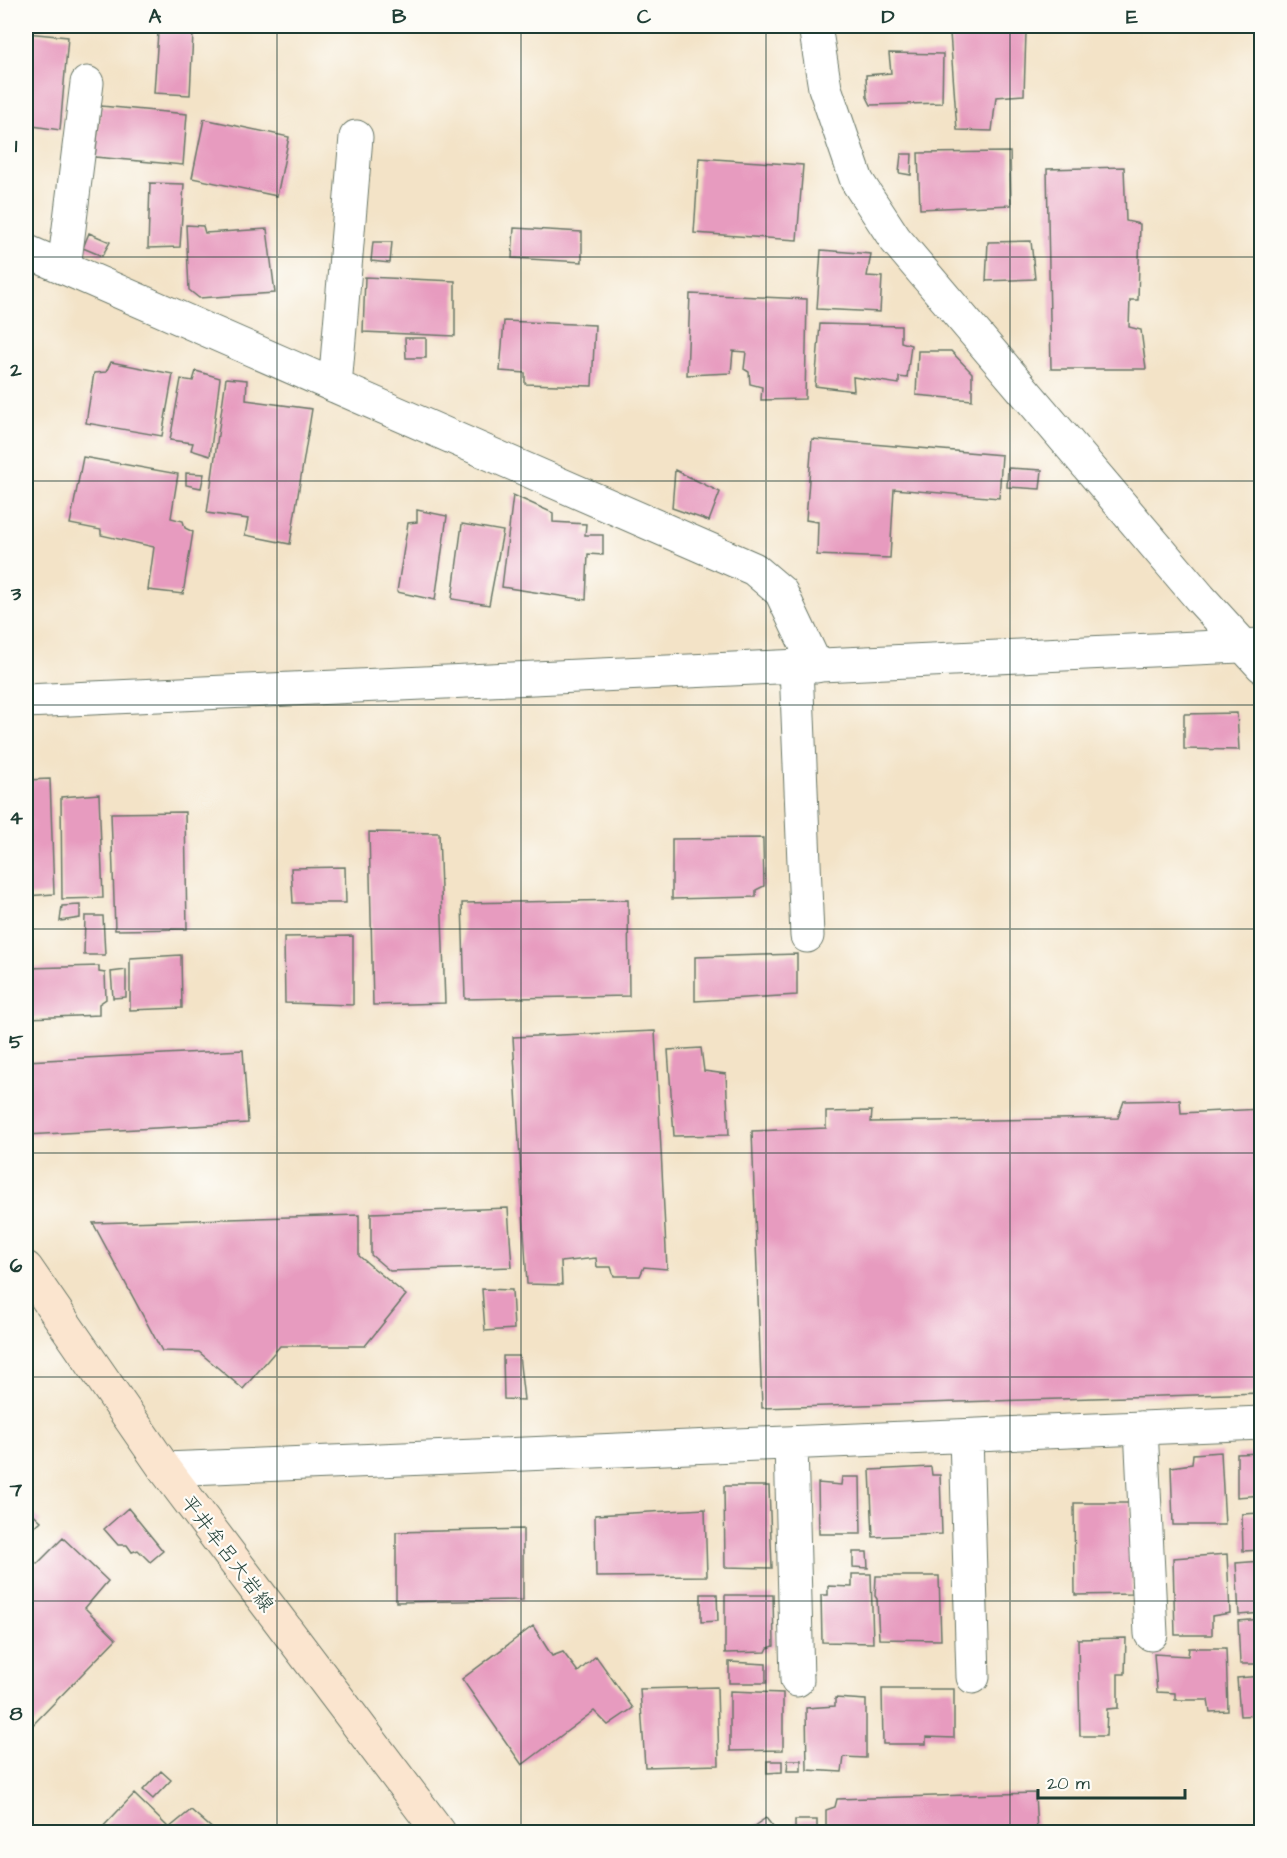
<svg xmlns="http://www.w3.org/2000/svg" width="1287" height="1858" viewBox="0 0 1287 1858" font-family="'Architects Daughter','Klee One',sans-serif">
<rect width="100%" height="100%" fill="#fdfcf7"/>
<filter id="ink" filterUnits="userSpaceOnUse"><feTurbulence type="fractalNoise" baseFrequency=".0167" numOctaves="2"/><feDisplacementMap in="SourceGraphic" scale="12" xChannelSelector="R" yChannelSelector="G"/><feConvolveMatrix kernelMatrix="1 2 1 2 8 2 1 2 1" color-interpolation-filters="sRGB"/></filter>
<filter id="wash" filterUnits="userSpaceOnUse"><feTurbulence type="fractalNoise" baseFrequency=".008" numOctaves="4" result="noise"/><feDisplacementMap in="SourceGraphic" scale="24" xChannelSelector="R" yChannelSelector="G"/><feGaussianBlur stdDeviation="1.35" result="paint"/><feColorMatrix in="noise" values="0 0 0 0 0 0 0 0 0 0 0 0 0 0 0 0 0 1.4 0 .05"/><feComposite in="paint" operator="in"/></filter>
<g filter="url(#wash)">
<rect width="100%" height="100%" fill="#f3e3c7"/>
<g id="blocks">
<path fill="#e79bbf" d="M158,32L193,33L190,95L154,93Z
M1026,32L1024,95L996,97L992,131L957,130L950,33Z
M26,33L68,37L60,130L26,125L31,83L26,82Z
M889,53L943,54L942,103L871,105L867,97L866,75L891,73Z
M101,106L187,114L183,165L95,157Z
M204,119L289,137L277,196L192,178Z
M1010,152L1011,205L920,209L918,153Z
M901,154H912L911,175L899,173Z
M699,158L803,165L797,240L694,233Z
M1124,167L1126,221L1140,224L1138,300H1130L1129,327L1141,330L1146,369H1051L1047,169Z
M150,183L184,184L180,247L148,248Z
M186,225L203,226L205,233L267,229L275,293L199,298L189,290Z
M514,228L582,232V262L512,258Z
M89,233L110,242L102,256L83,248Z
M1031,241L1035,279L986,281L988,242Z
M373,242H392L390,263L371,261Z
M821,250L871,254L867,276L882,277L880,312L817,309Z
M365,277L455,281V336L363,332Z
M690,294L807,299L805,399L761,400L762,387L750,384L749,372L744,369L746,352L733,351L731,373L687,375Z
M504,321L595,325L592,386L525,384V373L500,371Z
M820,324L901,326V342L911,345L907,378L899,377V384L853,377L854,391L815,386Z
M405,338H426V358H406Z
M918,351H951L972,373V400L916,395Z
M111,362L173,374L162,436L86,423L94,373L106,372Z
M196,371L220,378L210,456L191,450L193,443L170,440L181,379L193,381Z
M226,378L247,380L246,400L312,409L290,544L245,535L248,519L207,513Z
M812,439L1002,455L999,498L894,489L890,558L817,555L818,522L806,520Z
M83,457L178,474L171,518L183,521L185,528L193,532L183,594L148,590L154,547L101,535V530L70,524Z
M1008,468L1042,470L1040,489L1007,487Z
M675,470L720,492L709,521L672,508Z
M186,473L204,474L201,488L186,485Z
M513,495L553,513V522L586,524L585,535H603V555L588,554L586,600L502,587Z
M417,510L447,516L435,600L397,592L408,523L417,522Z
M462,524L503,531L489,605L452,599Z
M1237,713L1239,750L1184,749V714Z
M50,779L54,894L26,896V780Z
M99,794L103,898L62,899L61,797Z
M185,812L187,929L115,930L111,813Z
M369,832L439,833L445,1003L373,1005Z
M763,838L764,886L756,890V897L672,899V839Z
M345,867L346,903H293L291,868Z
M628,900L629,996L465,999L462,903Z
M80,905V918L60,921L62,906Z
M85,916H103L105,955H84Z
M353,936V1005L285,1003L284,937Z
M797,954V995L695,1001V957Z
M181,955L182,1008L130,1010V958Z
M99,966V972L105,973L106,999L99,1004V1015L29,1018V968Z
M126,970V997L113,998L111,972Z
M655,1031L667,1269L644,1267L640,1276H614L611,1267H597L596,1258L561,1262L562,1285L527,1284L513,1037Z
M701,1048L704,1071L726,1074L729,1135L674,1136L668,1050Z
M243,1050L248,1123L26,1135V1061Z
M1180,1100L1181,1113L1262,1109V1393L762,1408L752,1131L826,1128V1112L872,1111L871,1122L1118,1118L1124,1101Z
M508,1208L512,1267L390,1271L371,1255V1213Z
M359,1215V1256L406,1295L365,1346H280L243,1389L199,1352L162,1351L93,1223Z
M482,1289L512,1290L514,1329L485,1331Z
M503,1356H519L524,1400L504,1399Z
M1221,1452L1225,1525H1173L1171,1467L1192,1464L1193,1454Z
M1262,1453V1495L1237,1497V1454Z
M931,1467L932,1475H940L942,1534L873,1537L870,1470Z
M842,1477H860L861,1534H819L818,1483L841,1485Z
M724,1486H769L772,1568L725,1567Z
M1074,1503H1130L1132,1594L1075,1595Z
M26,1507L41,1521L26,1535Z
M128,1508L163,1551L150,1562L138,1550L132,1552L127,1545H118L104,1529Z
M705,1509L707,1576L596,1577L595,1515Z
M1262,1513V1550L1243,1551L1242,1514Z
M523,1529V1600L396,1602V1532Z
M63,1538L108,1581L85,1608L116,1639L26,1732V1554L37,1564Z
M853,1552H867L868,1568L853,1567Z
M1227,1554L1230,1613L1212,1616V1635H1175L1173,1558Z
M1262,1561V1613L1239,1615L1236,1563Z
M852,1574H871L873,1643L822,1642L821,1595H828V1586L852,1587Z
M876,1576H939L941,1640L879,1639L877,1599L875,1596Z
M701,1594H717L718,1621L701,1622Z
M725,1595H773L774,1646L768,1648L766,1652L725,1653Z
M1262,1619V1664H1240L1238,1621Z
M533,1626L552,1656L563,1652L578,1672L596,1656L633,1708L608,1725L594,1711L522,1765L462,1679Z
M1126,1638L1125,1674H1118V1708L1107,1709L1106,1736H1080L1078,1639Z
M1189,1648H1226L1228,1711L1210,1712L1208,1700H1175V1693L1157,1692L1154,1654L1188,1656Z
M729,1662L766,1664V1683H729Z
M1262,1676V1715L1240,1716L1237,1678Z
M717,1687L719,1765L645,1767L640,1689Z
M882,1689H954V1738L926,1737V1744H883Z
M730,1691L783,1693V1750L730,1751Z
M835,1698L866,1700V1758L844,1757L842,1772L807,1770L806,1708L835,1706Z
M788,1760H801V1771H787Z
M767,1761H782V1772L767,1773Z
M161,1771L171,1780L153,1799L143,1790Z
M1035,1793L1037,1832H826V1810L835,1807L837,1799Z
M134,1794L169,1828L191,1810L216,1832H98Z
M766,1818L777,1832H745Z
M795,1820H817V1832H795Z"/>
</g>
</g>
<g filter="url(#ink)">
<use href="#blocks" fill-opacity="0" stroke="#697767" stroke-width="1.5"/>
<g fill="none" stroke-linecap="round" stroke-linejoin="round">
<g stroke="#697767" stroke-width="35">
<path id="minor" d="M815,26L825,88L857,181L895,239L1200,598L1262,666
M26,251L754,569L781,592L816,666
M64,268L87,83
M335,386L356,137
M796,667L807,936
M1141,1428L1151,1634
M966,1436L973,1677
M791,1443L797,1680
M165,1469L1262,1423"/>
</g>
<g stroke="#697767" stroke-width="35">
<path id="tertiary" d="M26,701L1262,645"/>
</g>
<g stroke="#697767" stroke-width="35">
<path id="secondary" d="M26,1268L165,1469L439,1832"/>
</g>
<use href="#minor" stroke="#fff" stroke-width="33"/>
<use href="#tertiary" stroke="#fff" stroke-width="33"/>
<use href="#secondary" stroke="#fbe5cf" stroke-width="33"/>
</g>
</g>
<path fill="none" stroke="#1f3d34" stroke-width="1.5" stroke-opacity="0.55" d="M277,26V1832M521,26V1832M766,26V1832M1010,26V1832M26,257H1262M26,481H1262M26,705H1262M26,929H1262M26,1153H1262M26,1377H1262M26,1601H1262"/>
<g text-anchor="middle" stroke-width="4.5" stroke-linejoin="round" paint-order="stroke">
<g font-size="20" fill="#1f3d34" stroke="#fdfcf7">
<text transform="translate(228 1553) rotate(53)" y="7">平井牟呂大岩線</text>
</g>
</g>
<rect width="1287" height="1858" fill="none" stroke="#fdfcf7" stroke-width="66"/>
<path d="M1038 1789v9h147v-9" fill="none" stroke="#1f3d34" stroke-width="3"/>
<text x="1047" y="1789" font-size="18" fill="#1f3d34" stroke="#fdfcf7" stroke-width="4.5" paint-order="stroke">20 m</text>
<rect x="33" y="33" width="1221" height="1792" fill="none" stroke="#1f3d34" stroke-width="2"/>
<g font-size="20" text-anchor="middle" font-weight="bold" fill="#1f3d34">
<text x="155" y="23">A</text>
<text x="399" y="23">B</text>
<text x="644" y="23">C</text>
<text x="888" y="23">D</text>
<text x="1132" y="23">E</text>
<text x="16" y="152">1</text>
<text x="16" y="376">2</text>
<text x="16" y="600">3</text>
<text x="16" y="824">4</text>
<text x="16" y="1048">5</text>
<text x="16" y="1272">6</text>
<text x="16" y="1496">7</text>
<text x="16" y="1720">8</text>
</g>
</svg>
